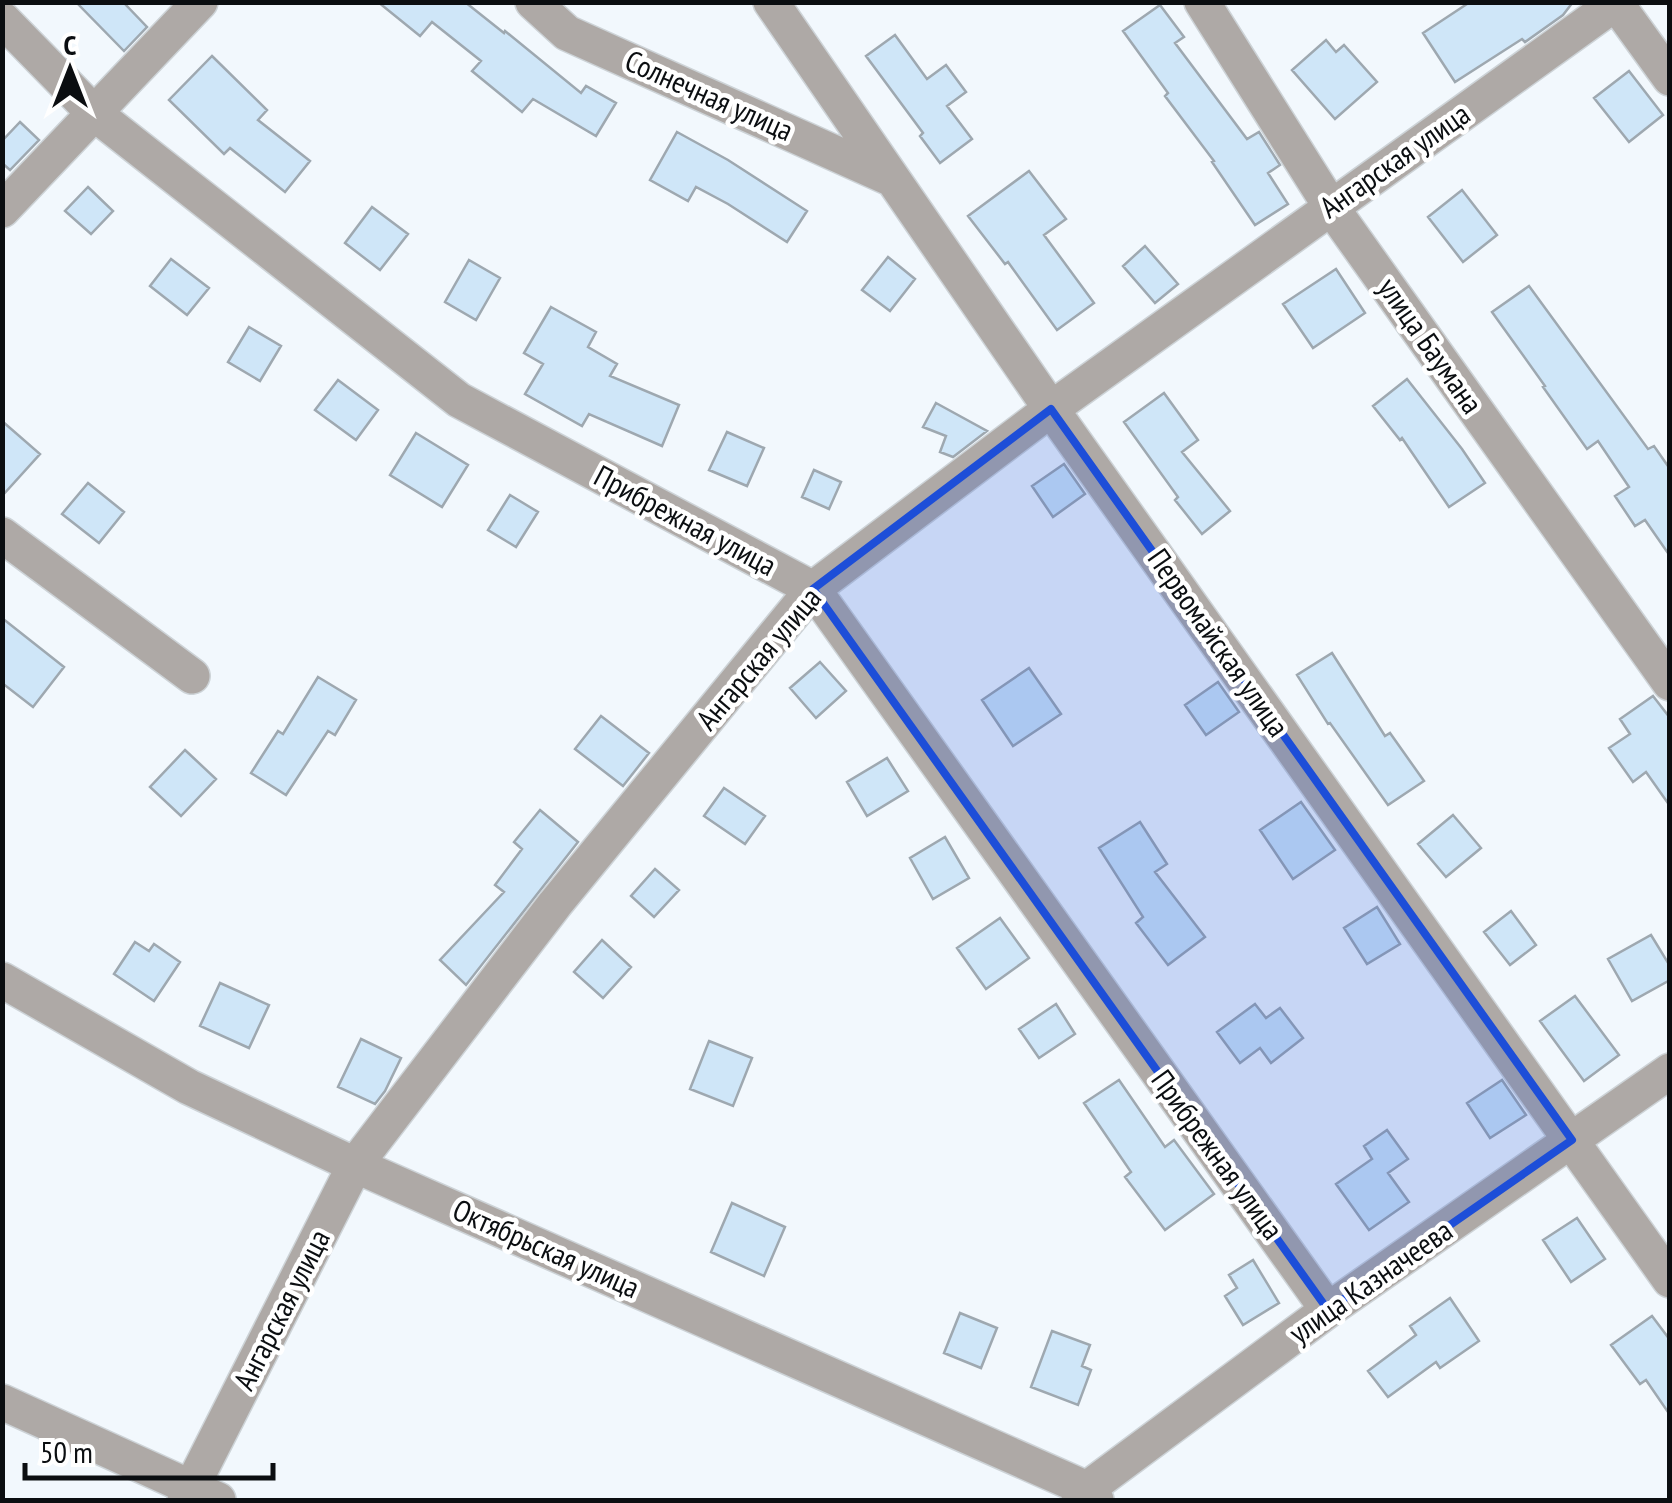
<svg xmlns="http://www.w3.org/2000/svg" width="1672" height="1503" viewBox="0 0 1672 1503" font-family="'PT Sans Narrow',sans-serif">
<rect width="100%" height="100%" fill="#f2f8fd"/>
<path fill="#cfe6f8" stroke="#9ea8b0" stroke-width="2.5" d="M76,2H123L147,27L124,51Z
M378,2H465L504,33L505,31L581,93L586,86L616,103L596,136L533,99L522,112L472,71L481,61L432,22L420,36Z
M1470,2H1573L1563,15L1525,42L1522,39L1455,82L1423,33Z
M1160,5L1184,37L1175,43L1247,139L1259,132L1280,165L1268,173L1288,204L1255,225L1212,162L1214,161L1165,96L1168,93L1123,31Z
M895,35L927,79L946,65L966,92L947,106L972,139L940,163L920,136L923,133L866,56Z
M1326,40L1336,52L1344,45L1377,82L1335,119L1292,70Z
M212,56L267,110L258,120L310,161L285,192L230,148L224,154L169,100Z
M1629,71L1663,115L1629,142L1594,98Z
M20,122L39,140L10,170L2,163V141Z
M677,132L728,160L807,211L787,242L728,204L696,187L688,201L650,180Z
M1029,171L1066,219L1044,235L1094,303L1057,330L1008,262L1005,264L968,216Z
M88,187L113,211L91,234L65,211Z
M1462,190L1497,235L1463,262L1428,217Z
M372,207L408,234L380,270L345,243Z
M1145,246L1178,284L1155,303L1123,266Z
M888,257L915,279L890,311L862,290Z
M171,259L209,288L187,315L150,286Z
M469,260L500,278L476,320L445,302Z
M1336,269L1365,313L1313,348L1283,304Z
M1529,286L1648,449L1654,446L1670,469V556L1645,520L1635,526L1615,496L1629,487L1598,441L1587,449L1543,387L1545,386L1492,312Z
M551,307L596,332L588,347L617,364L610,376L679,405L662,446L589,414L582,426L525,394L543,364L524,353Z
M249,327L281,346L260,381L228,362Z
M1407,379L1462,449L1485,483L1449,507L1402,438L1400,440L1373,406Z
M338,380L378,410L356,440L315,410Z
M1164,393L1198,440L1182,452L1230,511L1202,534L1175,500L1178,497L1124,422Z
M936,403L987,431L953,457L940,452L946,436L923,427Z
M2,421L40,454L2,496Z
M727,432L764,448L747,486L709,470Z
M416,433L468,465L442,507L390,475Z
M1064,464L1085,494L1053,517L1032,486Z
M814,470L841,482L829,509L802,497Z
M88,483L124,512L99,543L62,514Z
M510,495L538,512L516,547L488,530Z
M2,618L64,667L33,707L2,683Z
M1332,653L1385,736L1390,733L1424,781L1388,805L1330,723L1328,724L1297,675Z
M820,662L846,691L816,718L790,688Z
M1029,668L1061,714L1013,746L982,700Z
M318,677L356,700L335,735L328,731L286,795L251,773L278,731L283,734Z
M1218,682L1239,712L1206,735L1185,705Z
M1653,696L1670,718V806L1646,772L1633,782L1609,748L1630,734L1620,719Z
M601,716L649,753L623,786L575,749Z
M185,750L216,779L181,816L150,787Z
M887,758L908,791L867,816L847,782Z
M724,788L765,816L745,844L704,816Z
M1301,802L1335,850L1293,879L1260,830Z
M540,810L578,842L466,985L440,960L504,892L495,885L522,849L514,842Z
M1453,815L1481,848L1446,877L1418,844Z
M1140,822L1167,864L1155,872L1205,937L1168,965L1136,923L1143,917L1099,848Z
M945,837L969,878L933,899L910,858Z
M655,869L679,890L654,917L631,896Z
M1377,907L1400,944L1367,964L1344,928Z
M1511,911L1536,945L1510,965L1484,932Z
M1000,918L1029,958L986,989L957,948Z
M1651,935L1670,966V980L1632,1001L1608,959Z
M602,940L631,967L603,998L574,972Z
M135,942L149,951L154,944L180,962L154,1001L114,974Z
M220,983L269,1005L249,1048L200,1026Z
M1575,996L1619,1055L1584,1081L1540,1021Z
M1056,1004L1075,1034L1039,1058L1019,1029Z
M1255,1004L1266,1018L1280,1008L1303,1038L1271,1063L1260,1048L1240,1063L1217,1032Z
M361,1039L401,1058L385,1091L375,1104L338,1087Z
M709,1041L752,1058L733,1106L690,1089Z
M1119,1080L1165,1147L1174,1140L1214,1194L1165,1230L1125,1177L1131,1172L1084,1103Z
M1502,1080L1526,1115L1490,1138L1467,1103Z
M1387,1130L1408,1159L1388,1173L1409,1202L1369,1230L1336,1184L1372,1159L1364,1146Z
M732,1203L785,1227L764,1276L711,1252Z
M1577,1218L1605,1259L1571,1282L1543,1240Z
M1253,1260L1279,1303L1243,1325L1225,1296L1237,1288L1229,1275Z
M1450,1298L1479,1341L1440,1368L1436,1362L1388,1397L1368,1371L1416,1335L1410,1326Z
M960,1313L997,1328L981,1368L944,1353Z
M1652,1316L1670,1340V1415L1646,1380L1640,1384L1611,1345Z
M1052,1331L1090,1345L1082,1366L1091,1370L1078,1405L1031,1387Z"/>
<g fill="none" stroke-linecap="round" stroke-linejoin="round">
<g stroke="#cdd3d7" stroke-width="38">
<path id="street" d="M533,2L567,33L890,178
M771,2L1051,409L1670,1280
M1202,2L1331,207L1670,683
M1615,2L1670,78
M2,19L94,113L459,400L813,589L1328,1310
M2,210L200,2
M2,535L192,676
M2,980L189,1087L355,1165L1087,1489L1096,1500
M2,1402L218,1500
M185,1500L355,1165L555,904L813,589L1051,409L1617,2
M1079,1500L1087,1489L1328,1310L1670,1071"/>
</g>
<use href="#street" stroke="#aea9a6" stroke-width="35"/>
</g>
<path fill="#1d4ed8" fill-opacity="0.2" stroke="#1d4ed8" stroke-width="8" stroke-linejoin="round" d="M1051,409L1572,1140L1328,1310L813,589Z"/>
<g text-anchor="middle" stroke-width="9" stroke-linejoin="round" paint-order="stroke">
<g font-size="30" fill="#0b0e11" stroke="#fff">
<text transform="translate(709 96) rotate(24)" y="10">Солнечная улица</text>
<text transform="translate(1395 161) rotate(-35)" y="10">Ангарская улица</text>
<text transform="translate(1430 346) rotate(55)" y="10">улица Баумана</text>
<text transform="translate(685 521) rotate(28)" y="10">Прибрежная улица</text>
<text transform="translate(1218 643) rotate(55)" y="10">Первомайская улица</text>
<text transform="translate(759 659) rotate(-50)" y="10">Ангарская улица</text>
<text transform="translate(1217 1155) rotate(54)" y="10">Прибрежная улица</text>
<text transform="translate(546 1249) rotate(24)" y="10">Октябрьская улица</text>
<text transform="translate(1371 1282) rotate(-35)" y="10">улица Казначеева</text>
<text transform="translate(282 1310) rotate(-63)" y="10">Ангарская улица</text>
</g>
</g>
<rect width="1672" height="1503" fill="none" stroke="#0b0e11" stroke-width="10"/>
<g transform="translate(70 70)" stroke="#ffffff" stroke-width="8" paint-order="stroke">
<path d="M0-8L18 38L0 25L-18 38Z" fill="#0b0e11"/>
<text y="-15" font-size="28" font-weight="bold" text-anchor="middle" fill="#0b0e11">С</text>
</g>
<path d="M25 1463v15h248v-15" fill="none" stroke="#0b0e11" stroke-width="5"/>
<text x="40" y="1463" font-size="30" fill="#0b0e11" stroke="#ffffff" stroke-width="8" paint-order="stroke">50 m</text>
</svg>
